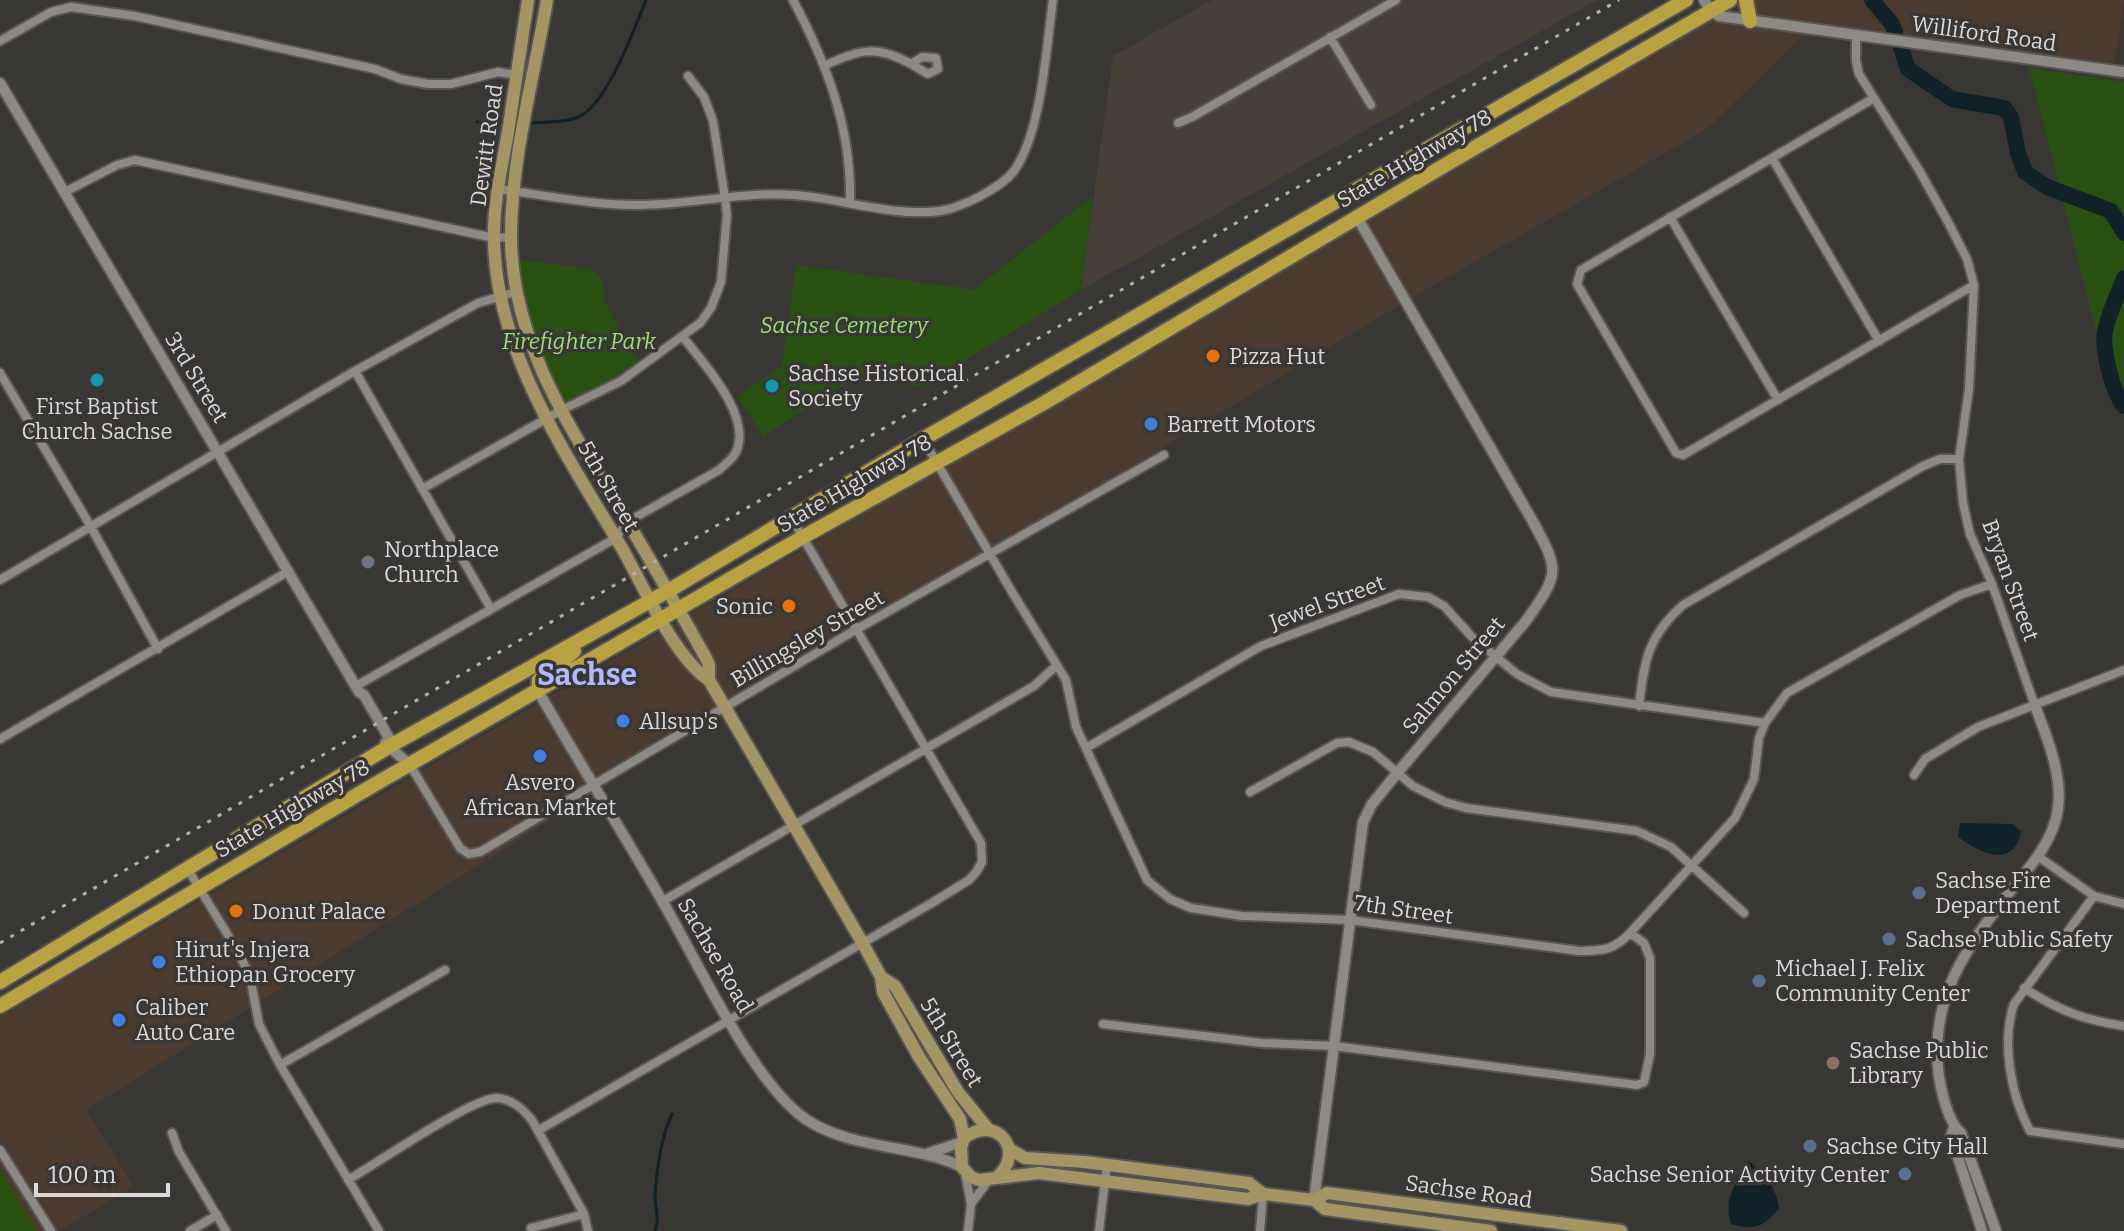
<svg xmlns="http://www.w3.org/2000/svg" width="2124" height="1231" viewBox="0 0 2124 1231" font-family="Bitter,serif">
<rect width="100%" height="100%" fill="#393734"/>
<path fill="#4b3b2f" d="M1753,0H2124L2115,64L1765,18L1752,10Z
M1711,22H1725L1805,33L1707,129L1406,301L729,709L86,1110L134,1187L59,1231H0V1017L1699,27Z"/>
<path fill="#474038" d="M1212,0H1597L1081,290L1113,56Z"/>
<path fill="#285011" d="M2029,68L2124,82V401L2110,384Z
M1093,196L1081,290L921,387L855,378L763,436L737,396L782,367L796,265L974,290Z
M518,260L592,269L602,279L605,302L638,362L620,378L562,403L533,339L522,298Z
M0,1168L37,1231H0Z"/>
<path fill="#102127" d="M1960,823L2013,824L2021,831C2014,870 1980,853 1958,837Z
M1748,1161C1763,1169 1778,1192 1779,1208C1765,1227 1753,1231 1731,1224C1724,1199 1733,1191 1742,1169L1749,1166Z"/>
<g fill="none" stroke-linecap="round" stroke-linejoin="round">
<path stroke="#102127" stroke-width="3" d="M477,122L505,123
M528,123C544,122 564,123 578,117C606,107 635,27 646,0
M655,1231C660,1219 655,1208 655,1194C657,1168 661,1137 672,1114"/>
<path stroke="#102127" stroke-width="16" d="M1872,0L1892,24L1895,32
M1901,48L1908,69L1952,99L2004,108L2011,117L2018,153L2025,172L2047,187L2111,211L2124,233
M2124,278C2118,294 2110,310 2106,327C2100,345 2112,391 2124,406"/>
<g stroke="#585654" stroke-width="12">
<path id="minor" d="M793,0C827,64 852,129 850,203
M1856,36V61L1859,74L1919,170L1948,222L1967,259L1974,285L1969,389L1959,459L1963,503L1970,534L1992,584L2034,703
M1330,37L1371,105
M0,41L51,12L71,7L135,16L375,69L401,79L428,84H451L498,72L516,75
M922,57L936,58L938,69L928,74L911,64Z
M826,65C860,49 877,45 911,64
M1874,98L1581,270L1577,284L1676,453L1683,455L1974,285
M1178,123L1192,117L1396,0
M1772,158L1879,341
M498,189C544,195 592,205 637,205C690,205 742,191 795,195C843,199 893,217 940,211C961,208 1001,188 1014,171C1042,131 1046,48 1053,0
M65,192L117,165L135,160L494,238L511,237
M1670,217L1778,400
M355,371L491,609
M0,373L91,527L158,649
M923,439L1012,592L1066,680L1076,727L1147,880L1170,899L1191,908L1242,916L1350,920L1579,951C1603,951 1614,950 1630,933L1735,818L1754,779L1759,738L1765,723L1787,693L1960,595L1992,584
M422,489L560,411L621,381L700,323L711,308L721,282L727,215L725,198L713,121L704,97L688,76
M0,580L355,371L478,303L516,292
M356,686L616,538L627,522L719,470C725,464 732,460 736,452C753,416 703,363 683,337
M1639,706C1644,661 1648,636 1683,605L1923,466L1940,459H1959
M0,739L289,571
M1086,748L1261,646L1399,594L1428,597L1444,606L1472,637L1495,656L1517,674L1551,692L1765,723
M410,765L460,848L469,854L480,852L857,629L1164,455
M1914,775L1925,759L1978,727L2124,670
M1250,792L1337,743L1349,742L1373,752L1413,786L1445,802L1466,808L1637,831L1671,847L1744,913
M2039,857L2094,896L2124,904
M187,868L240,955L250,977L259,1024L280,1065L379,1231
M2094,896L2014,1004C2001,1042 2011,1096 2030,1131L2124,1144
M663,901L1034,686L1056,666
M2024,988C2058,1010 2083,1020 2124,1026
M1103,1024L1262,1043L1334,1046L1637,1085L1644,1082L1650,1054V958L1644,943L1630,933
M280,1065L445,970
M539,1130L930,904L969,880L977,871L982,862L981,843L791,517
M172,1133L179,1152L226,1231
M0,1150L51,1231
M965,1173L971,1204L968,1231
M348,1180C376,1164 470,1099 496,1098C511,1098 523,1109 532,1120L584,1214L588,1231
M971,1204L988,1181
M531,1228L584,1214
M190,1231L217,1215
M1099,1231L1107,1164
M1260,1231L1263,1194"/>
</g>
<g stroke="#585654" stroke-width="14">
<path id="tertiary" d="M1704,0L1711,11L1719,16L2124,72
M0,83L359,692L364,695L389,738L390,746
M538,691C579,762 623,833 664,904C698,963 754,1085 807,1120C853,1150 914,1144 962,1167
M385,743L410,765
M1954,1127L1951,1136L1982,1231
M929,1153L962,1142
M1314,1200L1363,822L1372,804L1398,772L1526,621C1560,573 1560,571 1532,520L1357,217
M1996,1231L1961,1133C1948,1122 1942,1094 1939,1077C1928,999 1966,948 2012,889C2029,868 2047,848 2055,822C2067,782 2048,741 2034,703"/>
</g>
<g stroke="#585654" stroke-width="16">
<path id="secondary" d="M528,0C521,44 515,88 508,132C502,167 493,204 494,240C496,354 567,455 623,550C644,587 674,657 709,680L862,942L881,977L883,992L919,1057L960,1119L964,1138L961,1147L962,1167L971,1177L979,1180L1039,1173L1248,1199L1263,1194L1314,1200L1325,1209L1491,1231
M547,0C534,77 512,155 511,233C510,342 573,432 627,521C654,566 680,612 706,658L709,665V680
M881,977L895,986L958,1092L988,1129
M964,1138C997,1113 1027,1152 996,1178
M1009,1149L1025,1158L1085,1162L1249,1183L1263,1194
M1314,1200L1327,1193L1621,1231"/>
</g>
<g stroke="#585654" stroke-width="18">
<path id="primary" d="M1746,0L1750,21
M538,691L539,680L574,651
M0,982L390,746L668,591L923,439L1686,0
M0,1006L372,786L803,537L1044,403L1452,161L1730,0"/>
</g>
<use href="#minor" stroke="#8d8a86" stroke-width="8"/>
<use href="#tertiary" stroke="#8d8a86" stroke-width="10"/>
<use href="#secondary" stroke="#a39664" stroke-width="12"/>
<use href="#primary" stroke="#b8a241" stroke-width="14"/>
<path stroke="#b2b0af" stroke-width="3" stroke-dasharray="4 8" stroke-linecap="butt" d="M0,943L1619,0"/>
</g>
<g fill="#e8710a" stroke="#393734" stroke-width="3">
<circle cx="1213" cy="356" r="8"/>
<circle cx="789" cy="606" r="8"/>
<circle cx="236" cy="911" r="8"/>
</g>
<g fill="#0f9aa8" stroke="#393734" stroke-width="3">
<circle cx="97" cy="380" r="8"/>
<circle cx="772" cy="386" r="8"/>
</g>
<g fill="#3f7fe0" stroke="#393734" stroke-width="3">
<circle cx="1151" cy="424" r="8"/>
<circle cx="623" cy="721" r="8"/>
<circle cx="540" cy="756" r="8"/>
<circle cx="159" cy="962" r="8"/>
<circle cx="119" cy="1020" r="8"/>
</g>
<circle fill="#6b7280" stroke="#393734" stroke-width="3" cx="368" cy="562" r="8"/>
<g fill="#5c6f8a" stroke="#393734" stroke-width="3">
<circle cx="1919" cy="893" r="8"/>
<circle cx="1889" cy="939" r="8"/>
<circle cx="1759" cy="981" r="8"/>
<circle cx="1810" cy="1146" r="8"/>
<circle cx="1905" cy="1174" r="8"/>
</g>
<circle fill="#8d6e63" stroke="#393734" stroke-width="3" cx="1833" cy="1063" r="8"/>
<g text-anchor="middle" stroke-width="7" stroke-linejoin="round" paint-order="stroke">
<g font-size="22" fill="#dbd9d8" stroke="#393734">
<text transform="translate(1984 33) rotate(8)" y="8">Williford Road</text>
<text transform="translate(486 145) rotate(-82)" y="8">Dewitt Road</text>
<text transform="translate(1414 158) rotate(-30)" y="8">State Highway 78</text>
<text transform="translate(197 377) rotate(59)" y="8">3rd Street</text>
<text transform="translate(854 483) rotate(-30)" y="8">State Highway 78</text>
<text transform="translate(609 486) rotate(60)" y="8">5th Street</text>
<text transform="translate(2011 580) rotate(70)" y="8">Bryan Street</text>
<text transform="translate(1327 602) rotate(-20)" y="8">Jewel Street</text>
<text transform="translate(807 638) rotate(-30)" y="8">Billingsley Street</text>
<text transform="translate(1453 675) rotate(-50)" y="8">Salmon Street</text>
<text transform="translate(292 808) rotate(-30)" y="8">State Highway 78</text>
<text transform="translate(1404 909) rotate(8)" y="8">7th Street</text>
<text transform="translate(716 955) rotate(60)" y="8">Sachse Road</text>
<text transform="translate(952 1042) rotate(59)" y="8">5th Street</text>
<text transform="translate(1469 1191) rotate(8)" y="8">Sachse Road</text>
</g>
<g font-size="22" font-style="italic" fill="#97e075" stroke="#393734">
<text x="844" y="333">Sachse Cemetery</text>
<text x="579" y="349">Firefighter Park</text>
</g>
<g font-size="22" fill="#dbd9d8" stroke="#393734" text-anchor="start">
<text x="1229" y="364">Pizza Hut</text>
<text x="788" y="381">Sachse Historical<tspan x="788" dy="25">Society</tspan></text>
<text x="97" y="414" text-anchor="middle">First Baptist<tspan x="97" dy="25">Church Sachse</tspan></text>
<text x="1167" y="432">Barrett Motors</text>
<text x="384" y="557">Northplace<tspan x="384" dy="25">Church</tspan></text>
<text x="773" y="614" text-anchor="end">Sonic</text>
<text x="639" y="729">Allsup's</text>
<text x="540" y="790" text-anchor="middle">Asvero<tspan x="540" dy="25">African Market</tspan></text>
<text x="1935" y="888">Sachse Fire<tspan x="1935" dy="25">Department</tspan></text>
<text x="252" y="919">Donut Palace</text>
<text x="1905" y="947">Sachse Public Safety</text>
<text x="175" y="957">Hirut's Injera<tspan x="175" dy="25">Ethiopan Grocery</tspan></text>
<text x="1775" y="976">Michael J. Felix<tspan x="1775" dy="25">Community Center</tspan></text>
<text x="135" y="1015">Caliber<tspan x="135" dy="25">Auto Care</tspan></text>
<text x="1849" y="1058">Sachse Public<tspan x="1849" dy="25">Library</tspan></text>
<text x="1826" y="1154">Sachse City Hall</text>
<text x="1889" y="1182" text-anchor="end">Sachse Senior Activity Center</text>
</g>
<g font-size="30" font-weight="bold" fill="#b2b7fe" stroke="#393734">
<text x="587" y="685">Sachse</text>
</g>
</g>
<path d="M36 1183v12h132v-12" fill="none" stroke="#dbd9d8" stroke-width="4"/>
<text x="48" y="1183" font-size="24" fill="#dbd9d8" stroke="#393734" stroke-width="6" paint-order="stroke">100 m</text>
</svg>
